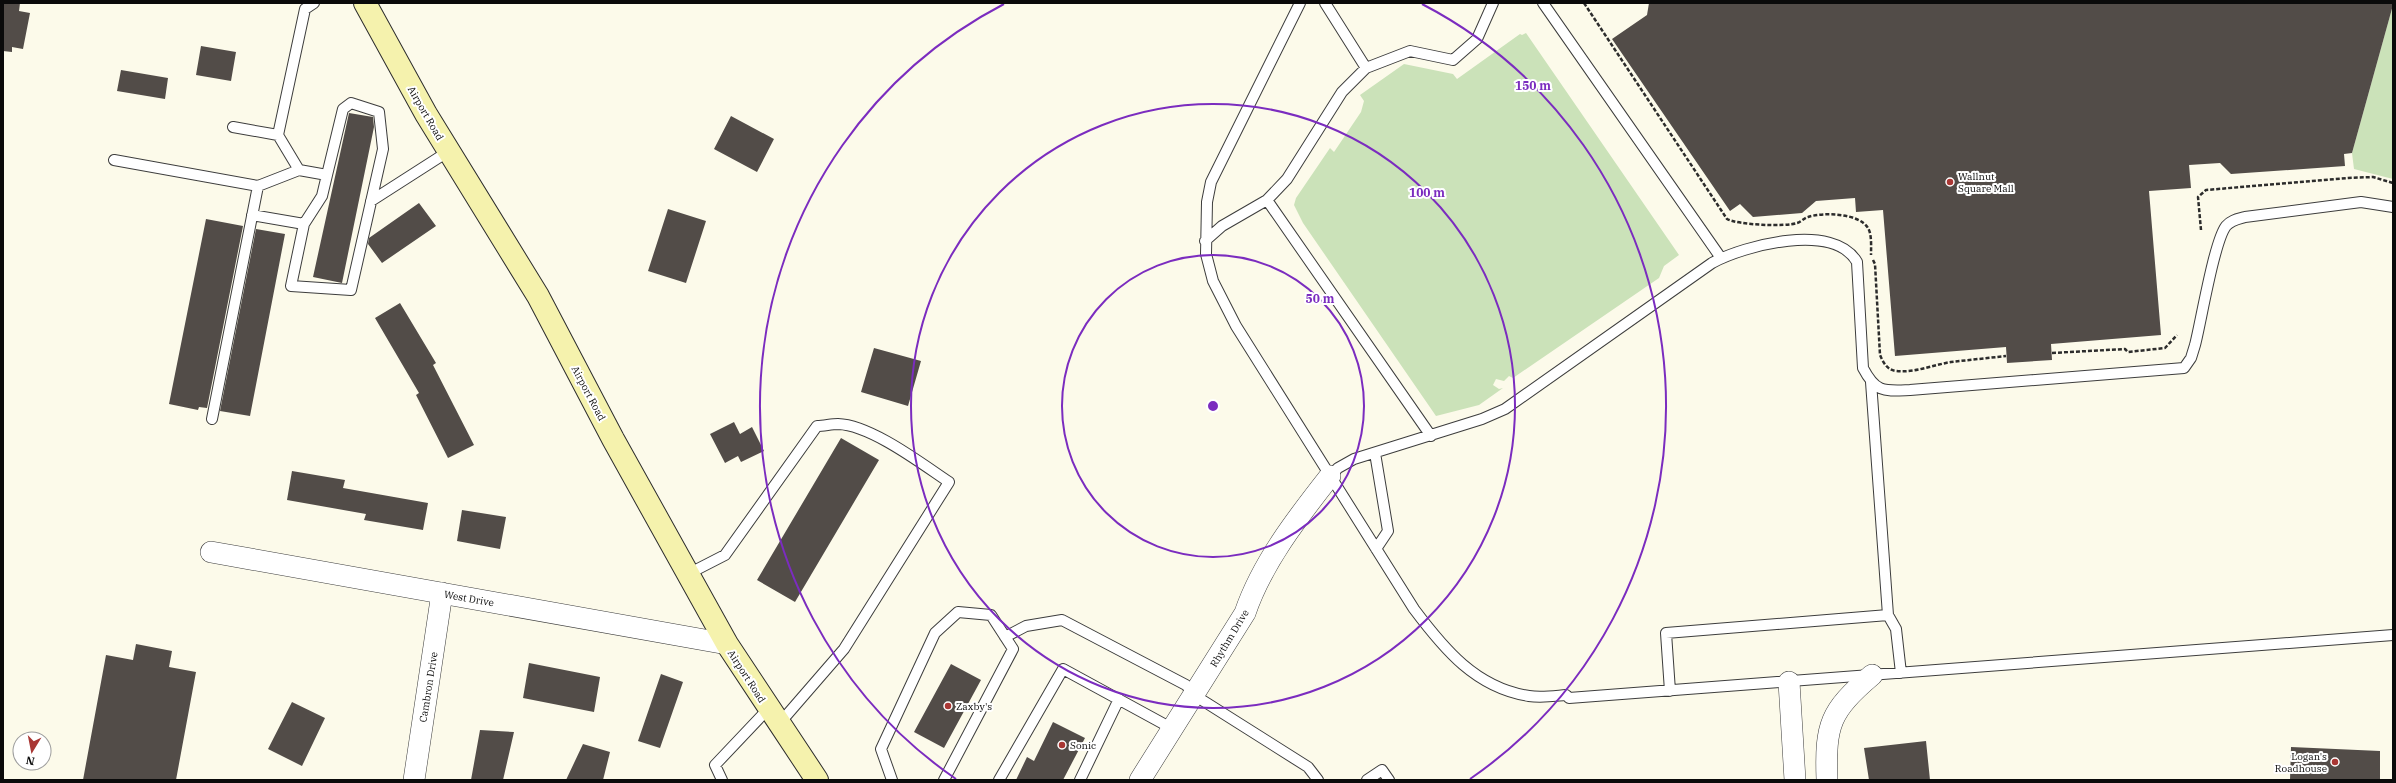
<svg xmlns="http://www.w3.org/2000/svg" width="2396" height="783" viewBox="0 0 2396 783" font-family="'IBM Plex Serif',serif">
<rect width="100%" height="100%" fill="#fcfaea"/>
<path fill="#cbe2b9" d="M2393,5V179L2354,169L2352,153Z
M1526,33L1679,255L1664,266L1659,278L1513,378L1509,376L1504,381L1496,379L1493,385L1499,389L1503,388L1479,405L1436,416L1303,223L1294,205L1296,198L1330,148L1334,152L1361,112L1364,101L1360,95L1404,64L1453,74L1457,79L1520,34L1522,35Z"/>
<path fill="#524c48" d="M3,3H20L19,11L30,13L23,49L12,47V52L3,51Z
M1649,3H2393V5L2352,153L2344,154L2345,166L2231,174L2220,163L2189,165L2191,188L2149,191L2161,335L2051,344L2052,360L2007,363L2006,347L1895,356L1883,210L1856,212L1855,198L1816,201L1802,213L1753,217L1740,204L1730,211L1612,39L1647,15Z
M201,46L236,52L231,81L196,75Z
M121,70L168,78L165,99L117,91Z
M349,113L373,117L374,127L342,283L313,277Z
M731,116L774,139L757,172L714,149Z
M419,203L436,226L382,263L368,244L369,238Z
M668,209L706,221L686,283L648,271Z
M206,219L243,226L207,408L199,407L198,410L169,404Z
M256,229L285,234L250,416L220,411Z
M400,303L436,363L433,365L474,445L448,458L416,395L419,393L375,318Z
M874,348L921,361L908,406L861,392Z
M734,422L740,434L752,427L764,451L741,462L738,456L725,463L710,434Z
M841,438L879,460L795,602L757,580Z
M292,471L345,480L343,488L428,503L423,530L364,520L366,514L287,500Z
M462,510L506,517L500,549L457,541Z
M136,644L172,651L169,667L196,672L176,780H83L106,655L133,660Z
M529,663L600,677L594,712L523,698Z
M951,664L981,680L944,748L914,732Z
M661,674L683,682L660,748L638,741Z
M292,702L325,718L302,766L268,749Z
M1053,722L1085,738L1063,780H1016L1027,757L1034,761Z
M480,730L514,732L503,780H471Z
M1926,741L1930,780H1869L1864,748Z
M583,744L610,752L603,780H566Z
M2291,747L2380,751V780H2290Z"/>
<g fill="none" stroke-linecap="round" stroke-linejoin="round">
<g stroke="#3d3d3d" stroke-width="12">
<path id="lane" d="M1300,3L1211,182L1207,202L1206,254L1213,281L1236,326L1414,609C1444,649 1476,688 1529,696C1541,698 1554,696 1566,695L1569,698L2393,635
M1325,3L1366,68
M1543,3L1721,258
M233,127L278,135L305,9L314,3
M114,160L258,186L299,170L278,135
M299,170L327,175L343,109L351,103L379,112L383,149L351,290L291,286L304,224L322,196L327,175
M1267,200L1431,436
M371,201L449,151
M252,215L304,224
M1205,241L1222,226L1267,200L1287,179L1342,92L1366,68L1410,51L1453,60L1477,39L1493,3
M1871,382L1888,615L1896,629L1901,673
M212,419L258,186
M1375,453L1388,531L1376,549
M1330,476L1338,468L1354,459L1482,419L1505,409L1712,263C1745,245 1834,222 1857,262L1863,368C1876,393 1884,391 1910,390L2184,368L2191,358L2195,345C2201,322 2214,242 2226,226C2231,220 2238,219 2245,217L2361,202L2393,207
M688,574L725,555L817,426C824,426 831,424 838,424C871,425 922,464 949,482L844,649L779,724
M1005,637L1026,626L1062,620L1186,685L1194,695L1308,767L1318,780
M1670,691L1666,633L1888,615
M722,780L715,765L768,709
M892,780L881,749L935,633L958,612L991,615L1013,649L944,780
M999,780L1063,669L1173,729
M1080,780L1119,699
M1367,780L1382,770L1389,780"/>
</g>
<g stroke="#3d3d3d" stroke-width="22">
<path id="street" d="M211,552L727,644
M1789,682L1795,780
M414,780L442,593
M1140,780L1245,613C1262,563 1297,518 1330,476
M1827,780C1825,724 1830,711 1872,675"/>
</g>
<g stroke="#2c2c2c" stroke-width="24">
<path id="secondary" d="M365,3L426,114L538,296L613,439L727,644L817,780"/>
</g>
<path stroke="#2c2c2c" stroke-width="2.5" stroke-dasharray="4 2" stroke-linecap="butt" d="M1584,3L1727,219C1738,225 1785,227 1797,223C1801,222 1804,218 1808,217C1823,212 1859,213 1868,228C1872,234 1871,248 1871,255
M2201,230L2198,197L2206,190L2348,178L2373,177L2393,183
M1873,260L1875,264L1880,355C1883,362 1887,370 1896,371C1915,373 1933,365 1951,362C1969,360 1988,358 2006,356
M2052,353L2125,349L2128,352L2165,348L2177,335"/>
<use href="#lane" stroke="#fff" stroke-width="10"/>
<use href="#street" stroke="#fff" stroke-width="21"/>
<use href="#secondary" stroke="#f5f2ad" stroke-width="22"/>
</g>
<g fill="none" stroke="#7b2cbf" stroke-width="2">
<circle cx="1213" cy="406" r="151"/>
<circle cx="1213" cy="406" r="302"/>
<path d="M956 779A453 453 0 0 1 1004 4M1422 4A453 453 0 0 1 1470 779"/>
</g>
<g fill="#a93734" stroke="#fff" stroke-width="1.5">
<circle cx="1950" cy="182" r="4"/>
<circle cx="948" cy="706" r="4"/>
<circle cx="1062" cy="745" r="4"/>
<circle cx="2335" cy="762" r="4"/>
</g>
<g text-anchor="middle" stroke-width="4" stroke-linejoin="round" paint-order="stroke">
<g font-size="10" fill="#0a0a0a" stroke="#fff">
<text transform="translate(426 113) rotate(60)" y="4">Airport Road</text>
<text transform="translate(589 393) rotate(62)" y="4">Airport Road</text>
<text transform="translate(469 598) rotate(10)" y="4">West Drive</text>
<text transform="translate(1229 638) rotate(-59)" y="4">Rhythm Drive</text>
<text transform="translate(747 676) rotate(57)" y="4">Airport Road</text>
<text transform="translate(428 687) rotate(-81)" y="4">Cambron Drive</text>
</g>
<g font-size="10" fill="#0a0a0a" stroke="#fff" text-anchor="start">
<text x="1958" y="180">Wallnut<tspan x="1958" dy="12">Square Mall</tspan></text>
<text x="956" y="710">Zaxby's</text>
<text x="1070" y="749">Sonic</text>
<text x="2327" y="760" text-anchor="end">Logan's<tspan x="2327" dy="12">Roadhouse</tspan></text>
</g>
</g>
<circle cx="1213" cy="406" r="6" fill="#7b2cbf" stroke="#fff" stroke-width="2"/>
<g font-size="12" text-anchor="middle" font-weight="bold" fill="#7b2cbf" stroke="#fff" stroke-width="4" stroke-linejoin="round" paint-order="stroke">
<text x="1533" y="90">150 m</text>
<text x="1427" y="197">100 m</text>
<text x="1320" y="303">50 m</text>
</g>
<rect width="2396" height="783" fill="none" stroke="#0a0a0a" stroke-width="8"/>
<g transform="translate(32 751) rotate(190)"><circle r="19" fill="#ffffff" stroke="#9d9d9d"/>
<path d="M0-3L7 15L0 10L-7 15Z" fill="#a93734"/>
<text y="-6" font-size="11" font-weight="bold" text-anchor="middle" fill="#0a0a0a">N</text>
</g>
</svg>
